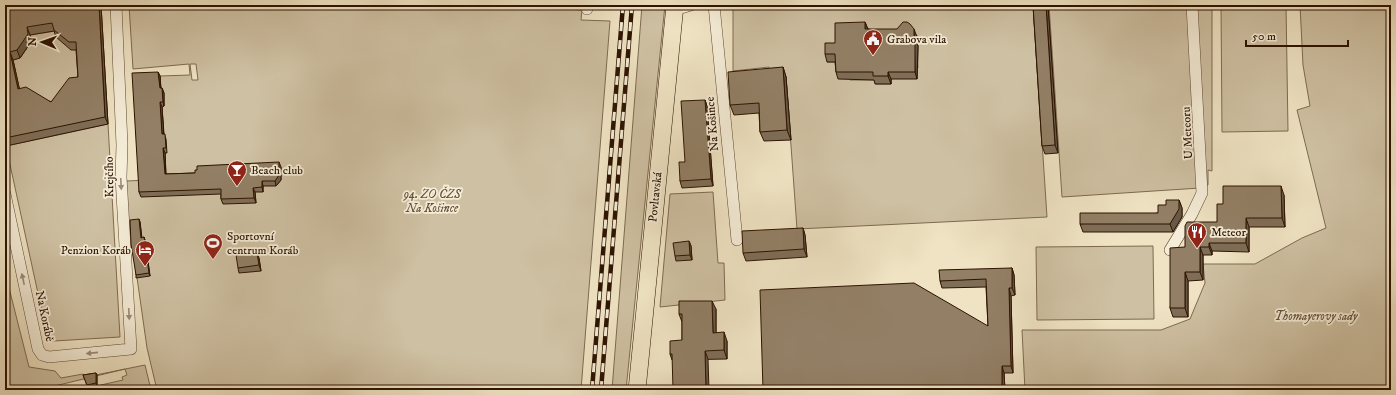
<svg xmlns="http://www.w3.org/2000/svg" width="1396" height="395" viewBox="0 0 1396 395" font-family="'IM FELL DW Pica',serif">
<rect width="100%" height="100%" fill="#efe3c3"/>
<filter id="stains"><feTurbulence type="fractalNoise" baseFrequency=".005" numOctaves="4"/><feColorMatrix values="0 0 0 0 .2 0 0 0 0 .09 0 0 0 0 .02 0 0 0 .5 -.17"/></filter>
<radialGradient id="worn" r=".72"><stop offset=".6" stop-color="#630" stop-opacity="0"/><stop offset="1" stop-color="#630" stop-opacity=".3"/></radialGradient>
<path fill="#cec0a2" stroke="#7e6a51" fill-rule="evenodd" d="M129,5H511L582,10L581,20L610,21L581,390H157L147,348L124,186L127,181L166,179L162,107L164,106L161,93L160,76L190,75L189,64L133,69ZM190,64H196L198,80H192Z
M642,5H665L626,390H612Z
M733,5H1033L1047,217L797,229L786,76L770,77L769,67L733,71ZM914,35H917L918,68L891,79V84H876L875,80H850L838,62H827L838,50Z
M1049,5H1189L1200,188L1062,197Z
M1194,5H1212V171L1208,170V185H1205Z
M1221,5H1286L1288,131L1222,132Z
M1300,5H1391V390H1025L1022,330H1161L1190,319L1205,283L1203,264H1255L1302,238L1326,228L1297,110L1310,106L1303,65Z
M55,31L78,50L81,85L62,110L21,96L13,60L20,58L31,42L30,35Z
M108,124L120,337L54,341L50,340L47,335L6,146Z
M713,192L718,263H724L725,300L660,307L670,194Z
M1153,246L1154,319L1037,320L1036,247Z
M5,272L29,367L55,371L61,378L83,374L86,377L145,365L151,390H79L123,380L122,377L127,375L125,369L38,390H5Z"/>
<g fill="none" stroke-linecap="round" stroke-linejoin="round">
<g stroke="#5e4731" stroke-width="12">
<path id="street" d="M714,5L737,240
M587,9V5
M674,10L691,5
M5,194L38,349L42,355L49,357L131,349L121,177L122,145L116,5
M1170,250L1192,214L1202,193L1192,5"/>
</g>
<g stroke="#2d1300" stroke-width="18">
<path id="primary" d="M637,390L675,5"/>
</g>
<use href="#street" stroke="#f5edd8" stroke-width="11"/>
<use href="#primary" stroke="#efe3c3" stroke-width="17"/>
<g stroke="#2d1300" stroke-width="4.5">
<path id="rail" d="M592,390L623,5
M601,390L632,5"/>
</g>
<use href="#rail" stroke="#f5edd8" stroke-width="3" stroke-dasharray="9" stroke-linecap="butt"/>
</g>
<path fill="#7e6d57" stroke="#2d1300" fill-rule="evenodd" d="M10,5H101L108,124L6,146L5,143V6ZM54,31L56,37L71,50H76L78,77L51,102L19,88L13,60L20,58L31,42L30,35Z
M1033,5H1048L1058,153L1045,154L1042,146Z
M865,22L868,29L917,37V43L918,46L917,79H891V84H875L874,80L838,79L836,72L835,62H827L825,54L835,43Z
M783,67L786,77L791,140L764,141L760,132L759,113L734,115L730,105Z
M158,72L160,76L161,88H162L164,93V106L162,107L164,134L166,139L167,153H165L166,174L195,173L281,167V180L276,186H263V192H255L256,203L223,204L221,199V194L141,197L139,192Z
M705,100L707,106L713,186L682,188L680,181L685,162Z
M1284,195L1285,227H1249V252L1212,251V255H1203V280L1188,281V317H1173L1170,308L1185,247L1217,222Z
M1179,200L1182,208V217L1173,232H1083L1080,224L1158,213Z
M139,219L140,222L142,238L144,237L145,240L150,276L136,278V275Z
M803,228L805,235L807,257L746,261L743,253Z
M689,241L691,246L692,260L676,261L675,256Z
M259,258L261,271L239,273L238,268Z
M1012,268L1014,275L1015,295L1011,296L1013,373H1004L1005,390H763L988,326L986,287L942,288L940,281Z
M716,309V333L727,341V359L672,360L670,354L682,340V322L679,314Z
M96,373L97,375V386L88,388L83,375Z"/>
<path fill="#665947" stroke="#2d1300" d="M99,5H101L108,124L105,117Z
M1046,5H1048L1058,153L1055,145Z
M865,22L868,30L865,29Z
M27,27L30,35L31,42L20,58L17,50Z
M914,29L917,37V43L918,46L917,79L915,72Z
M10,52L13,60L21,96L18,89Z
M783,67L786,77L791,140L787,130Z
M158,72L160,76L161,93L160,88Z
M888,72L891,79V84L888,76Z
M162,88L164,93V106L163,102Z
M705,100L707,106L713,186L711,179Z
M160,102L162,107L164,139L162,134Z
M163,148L165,153L166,179L165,174Z
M279,162L281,167V180L276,186L275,181Z
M262,181L263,186V192L262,187Z
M1281,186L1284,195L1285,227L1282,218Z
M253,188L255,192L256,203L254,198Z
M1179,200L1182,208V217L1173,232L1170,224Z
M1246,218L1249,227V252L1246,243Z
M139,219L140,222L142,241L141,238Z
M803,228L805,235L807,257L804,249Z
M144,237L145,240L150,276L149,273Z
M689,241L691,246L692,260L690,255Z
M1209,243L1212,251V255L1209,247Z
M1200,247L1203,255V280L1200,272Z
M257,253L259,258L261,271L259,265Z
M1012,268L1014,275L1015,295L1012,288Z
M1185,272L1188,281V317L1185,308Z
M1009,288L1011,296L1013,373L1011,366Z
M712,301L716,309V342L713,333Z
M724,332L727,341V359L724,350Z
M705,351L708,359L709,390H706Z
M1002,366L1004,373L1005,390H1002Z
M96,373L97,375V386L96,383Z"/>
<path fill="#927f65" stroke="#2d1300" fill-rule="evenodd" d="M10,5H99L105,117L5,138V6ZM52,23L54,30L69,42H76L78,77L69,78L51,102L26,87L18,89L10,52L17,50L28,34L27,27Z
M1033,5H1046L1055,145L1042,146Z
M865,22V29H897L903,22H907L910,24L914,29V39H915V72H888V76H873V72H836L835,54H825V43H835V23Z
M783,67L787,130L760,132L759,103L730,105L728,72Z
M158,72L160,88H162L163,102H160L162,134H165L166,148H163L165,174L195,173V170H197V166L279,162V175L275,181H262V187L253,188L254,198L221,199V189L139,192L132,73Z
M705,100L711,179L680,181L679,162H685L681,101Z
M1223,186H1281L1282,218H1246V243H1209V247H1200V272H1185V308H1170V248L1185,247V226L1187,222H1217V204H1223Z
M1166,200H1179V209L1170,224H1080V213H1158V205H1166Z
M139,219L141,238L144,237L149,273L136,275L131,244L130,220Z
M803,228L804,249L743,253L742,231Z
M689,241L690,255L675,256L673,243Z
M257,253L259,265L238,268L236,255Z
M1012,268V288H1009L1011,366H1002V390H763L760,290L914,283L988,326L986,279L940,281L939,270Z
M679,301H712L713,333L724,332V350L705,351L706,390H673L672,354H670V341L682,340V314H679Z
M96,373V383L87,385L83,375Z
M13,388V390H5Z"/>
<defs><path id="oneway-solid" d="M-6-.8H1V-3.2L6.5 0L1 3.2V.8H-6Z"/></defs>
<g fill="#9b8b77">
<use href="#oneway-solid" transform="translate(121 184) rotate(87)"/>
<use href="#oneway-solid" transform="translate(23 279) rotate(-102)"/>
<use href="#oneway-solid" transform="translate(129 314) rotate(87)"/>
<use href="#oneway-solid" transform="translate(92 353) rotate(174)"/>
</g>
<defs>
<g id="civic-pin" transform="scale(1)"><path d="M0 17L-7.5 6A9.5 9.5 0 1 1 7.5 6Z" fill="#8f2418" stroke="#f5edd8"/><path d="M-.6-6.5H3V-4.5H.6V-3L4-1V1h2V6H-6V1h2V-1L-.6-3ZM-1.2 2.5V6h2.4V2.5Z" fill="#fff"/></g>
<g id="bar-pin" transform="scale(1)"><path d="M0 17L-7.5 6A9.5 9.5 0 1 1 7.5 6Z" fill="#8f2418" stroke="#f5edd8"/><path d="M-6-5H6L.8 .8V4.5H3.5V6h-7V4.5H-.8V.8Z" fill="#fff"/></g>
<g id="restaurant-pin" transform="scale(1)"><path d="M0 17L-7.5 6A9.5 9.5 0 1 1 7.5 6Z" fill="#8f2418" stroke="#f5edd8"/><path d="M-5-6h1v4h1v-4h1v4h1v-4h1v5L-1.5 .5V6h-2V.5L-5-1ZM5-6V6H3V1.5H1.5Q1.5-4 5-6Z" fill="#fff"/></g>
<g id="stadium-pin" transform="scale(1)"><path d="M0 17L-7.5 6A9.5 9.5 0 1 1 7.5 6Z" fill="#8f2418" stroke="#f5edd8"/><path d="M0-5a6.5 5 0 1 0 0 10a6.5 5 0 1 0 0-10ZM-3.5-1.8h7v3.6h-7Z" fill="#fff"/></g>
<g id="hotel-pin" transform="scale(1)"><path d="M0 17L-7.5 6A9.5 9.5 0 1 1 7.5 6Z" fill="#8f2418" stroke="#f5edd8"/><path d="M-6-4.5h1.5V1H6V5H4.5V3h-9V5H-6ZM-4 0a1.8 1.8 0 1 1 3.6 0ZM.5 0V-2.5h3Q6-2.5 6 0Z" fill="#fff"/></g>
</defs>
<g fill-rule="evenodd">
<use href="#civic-pin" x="873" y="39"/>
<use href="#bar-pin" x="237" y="170"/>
<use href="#restaurant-pin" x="1197" y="232"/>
<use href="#stadium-pin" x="213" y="243"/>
<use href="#hotel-pin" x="145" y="250"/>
</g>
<g text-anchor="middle" stroke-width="3.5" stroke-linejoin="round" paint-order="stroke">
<g font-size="12" fill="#2d1300" stroke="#f5edd8" text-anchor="start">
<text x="887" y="43">Grabova vila</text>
<text x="251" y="174">Beach club</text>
<text x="1211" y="236">Meteor</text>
<text x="227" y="240">Sportovní<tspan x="227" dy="14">centrum Koráb</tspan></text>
<text x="131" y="254" text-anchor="end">Penzion Koráb</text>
</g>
<g font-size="12" fill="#2d1300" stroke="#f5edd8">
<text transform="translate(712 124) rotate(-95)" y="4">Na Košince</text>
<text transform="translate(1187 133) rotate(-93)" y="4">U Meteoru</text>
<text transform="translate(109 177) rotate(-91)" y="4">Krejčího</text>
<text transform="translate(655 197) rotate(-84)" y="4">Povltavská</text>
<text transform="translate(45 316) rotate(78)" y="4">Na Korábě</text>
</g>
<g font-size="12" font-style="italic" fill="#655039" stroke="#f5edd8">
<text x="432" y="198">94. ZO ČZS<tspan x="432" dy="14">Na Košince</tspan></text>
<text x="1316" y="320">Thomayerovy sady</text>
</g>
</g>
<rect width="1396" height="395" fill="none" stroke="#efe3c3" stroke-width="20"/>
<rect x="6" y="6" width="1384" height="383" fill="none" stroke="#2d1300" stroke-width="2"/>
<rect x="10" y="10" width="1376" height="375" fill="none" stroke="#2d1300"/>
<g transform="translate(42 42) rotate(272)" stroke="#f5edd8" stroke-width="3" paint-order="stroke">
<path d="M0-3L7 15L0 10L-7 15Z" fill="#2d1300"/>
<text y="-6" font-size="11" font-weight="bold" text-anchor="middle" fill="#2d1300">N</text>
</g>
<path d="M1246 40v6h102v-6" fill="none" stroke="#2d1300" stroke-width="2"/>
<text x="1252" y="40" font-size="12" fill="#2d1300" stroke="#f5edd8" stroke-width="3" paint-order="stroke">50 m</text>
<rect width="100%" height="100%" filter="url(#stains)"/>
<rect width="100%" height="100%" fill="url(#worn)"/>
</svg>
